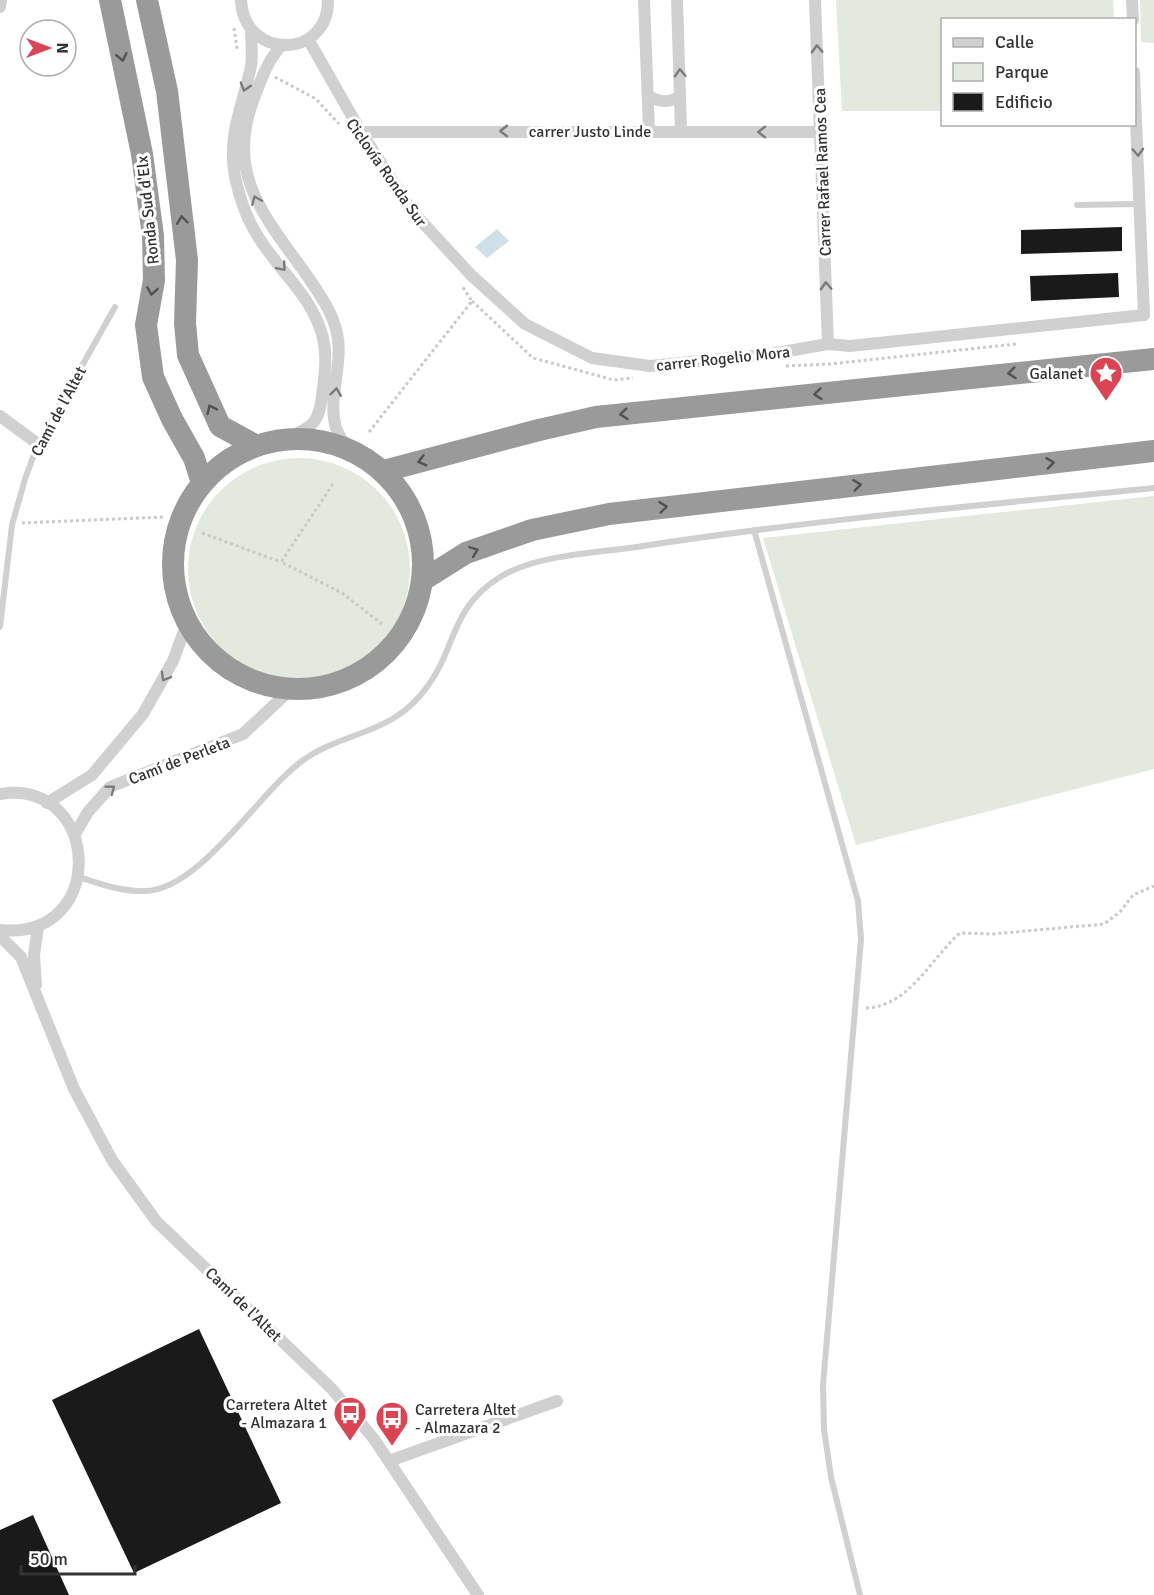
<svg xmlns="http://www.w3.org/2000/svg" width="1154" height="1595" viewBox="0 0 1154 1595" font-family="Signika,sans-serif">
<rect width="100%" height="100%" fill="#fff"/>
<path fill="#e3e9dd" d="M836,0H1113L1114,19L942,20V111H842Z
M1140,0H1154V43L1141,42Z
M188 569a111 111 0 1 1 222 0a111 111 0 1 1-222 0Z
M1154,496V769L856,845L763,538Z"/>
<path fill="#cee0ea" d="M497,229L509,241L487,258L475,247Z"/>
<path fill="#1a1a1a" d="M1122,227V251L1021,254V230Z
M1118,273L1119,297L1031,301L1030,276Z
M199,1329L281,1503L134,1573L52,1400Z
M33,1515L69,1595H0V1530Z"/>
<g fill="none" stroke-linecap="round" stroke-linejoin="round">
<path stroke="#cacaca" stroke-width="3" stroke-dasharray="3 3" stroke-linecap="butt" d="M234,28L237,49
M275,77L316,99L339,124
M472,301L533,358L614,380L633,378
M786,366L830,364L1016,344
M369,432L472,301L462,286
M333,484L281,562L342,593L382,624
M22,523L164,517
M202,533L281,562
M866,1008C910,1006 930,959 960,933L993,934L1104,924L1120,912L1133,895L1154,886"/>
<path stroke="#d0d0d0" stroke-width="6" d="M1077,205L1139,204
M754,530L858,901L861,939L823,1385L824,1429L831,1477L860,1595
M0,627L12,525L25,479L38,444L115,307
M79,877C100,884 122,892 145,891C200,890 260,791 302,761C345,730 392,736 427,687C457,647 450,608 500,577C537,554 599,553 643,546C812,520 983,505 1154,488"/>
<path stroke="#d0d0d0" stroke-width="12" d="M241,0C244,61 329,59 328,0
M644,0L649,130
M677,0L681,131
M815,0L828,344
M1132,0L1133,20
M0,7L1,0
M251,30C251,41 253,55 251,66C243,106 227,134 235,177C239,195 244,212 253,228C274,268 312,293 323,338C327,355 325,372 323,388C319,421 317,426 286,438
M308,39L361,132L412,211L471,275L525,324L592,358L650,366L771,354L828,344L850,346L1144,315L1134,72
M282,45C267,61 261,80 253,101C225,176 267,219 308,277C320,295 332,311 337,333C344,364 327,398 336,428C339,435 343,442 346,448
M648,95C659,103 669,103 680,96
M361,132H820
M0,416L38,444
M0,794C101,778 109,941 0,930
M47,803L92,775L143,714L173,661L187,623
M75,834L88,812L110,787L243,734L290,690
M0,936L21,957L74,1089L112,1160L156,1221L331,1388L374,1439L478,1595
M36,985L34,955L38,927
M389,1461L557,1401"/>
<path stroke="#9a9a9a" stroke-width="22" d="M110,0L142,154L153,236L154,280L146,325L153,377L172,419L194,458L202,483
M147,0L167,91L187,260L185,323L188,355L220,426L255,445
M173 564a125 125 0 1 1 250 0a125 125 0 1 1-250 0Z
M384,471L539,430L596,417L1154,359
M423,580L466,553L532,530L609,514L1154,451"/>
</g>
<defs><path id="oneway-chevron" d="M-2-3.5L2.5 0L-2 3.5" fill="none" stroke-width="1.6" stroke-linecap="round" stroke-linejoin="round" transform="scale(1.5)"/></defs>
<g stroke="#7a7a7a">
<use href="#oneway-chevron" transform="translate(817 49) rotate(-92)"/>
<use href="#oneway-chevron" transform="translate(680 73) rotate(-92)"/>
<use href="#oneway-chevron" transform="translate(245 87) rotate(107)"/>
<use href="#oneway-chevron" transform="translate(504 131) rotate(180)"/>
<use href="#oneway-chevron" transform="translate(762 132) rotate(-180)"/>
<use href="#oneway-chevron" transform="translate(1138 152) rotate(87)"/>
<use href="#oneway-chevron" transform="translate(256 200) rotate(-112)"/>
<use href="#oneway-chevron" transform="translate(282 267) rotate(50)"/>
<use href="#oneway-chevron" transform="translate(826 286) rotate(-92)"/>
<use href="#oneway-chevron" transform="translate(336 392) rotate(-83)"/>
<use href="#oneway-chevron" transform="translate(165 677) rotate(120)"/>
<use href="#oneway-chevron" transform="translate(111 789) rotate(-37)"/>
</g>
<g stroke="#525252">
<use href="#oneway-chevron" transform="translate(122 57) rotate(78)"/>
<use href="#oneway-chevron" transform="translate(182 220) rotate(-97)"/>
<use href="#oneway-chevron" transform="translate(152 291) rotate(99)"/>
<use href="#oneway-chevron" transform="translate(1012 373) rotate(174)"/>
<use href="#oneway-chevron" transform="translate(818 394) rotate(174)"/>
<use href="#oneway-chevron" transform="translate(211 409) rotate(-116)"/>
<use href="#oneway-chevron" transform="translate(624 414) rotate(174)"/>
<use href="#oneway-chevron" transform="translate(422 461) rotate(165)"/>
<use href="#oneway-chevron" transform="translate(1050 463) rotate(-7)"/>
<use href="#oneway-chevron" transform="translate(857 485) rotate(-7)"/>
<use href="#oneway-chevron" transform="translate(663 507) rotate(-7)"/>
<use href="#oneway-chevron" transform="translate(474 551) rotate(-21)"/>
</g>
<defs>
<g id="sight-pin" transform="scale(1.725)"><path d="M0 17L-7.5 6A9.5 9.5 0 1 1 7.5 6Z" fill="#db4453" stroke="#fff"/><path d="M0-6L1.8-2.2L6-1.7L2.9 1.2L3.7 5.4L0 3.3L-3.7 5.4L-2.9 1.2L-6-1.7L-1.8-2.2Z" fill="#fff"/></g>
<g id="bus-pin" transform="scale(1.725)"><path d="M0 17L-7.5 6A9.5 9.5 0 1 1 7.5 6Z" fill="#db4453" stroke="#fff"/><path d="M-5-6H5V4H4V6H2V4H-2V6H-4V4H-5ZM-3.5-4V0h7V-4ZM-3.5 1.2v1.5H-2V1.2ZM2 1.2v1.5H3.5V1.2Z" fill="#fff"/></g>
</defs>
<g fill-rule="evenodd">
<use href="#sight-pin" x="1106" y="373"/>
<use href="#bus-pin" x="350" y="1413"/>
<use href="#bus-pin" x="392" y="1418"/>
</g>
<g text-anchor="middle" stroke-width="6" stroke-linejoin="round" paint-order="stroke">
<g font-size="16" fill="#333" stroke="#fff">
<text x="590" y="137">carrer Justo Linde</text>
<text transform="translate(387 172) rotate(55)" y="6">Ciclovía Ronda Sur</text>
<text transform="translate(822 172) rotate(-92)" y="6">Carrer Rafael Ramos Cea</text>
<text transform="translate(147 210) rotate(-96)" y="6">Ronda Sud d'Elx</text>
<text transform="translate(723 358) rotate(-6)" y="6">carrer Rogelio Mora</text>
<text transform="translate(58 411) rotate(-62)" y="6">Camí de l'Altet</text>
<text transform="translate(179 760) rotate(-21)" y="6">Camí de Perleta</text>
<text transform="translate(244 1304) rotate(44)" y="6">Camí de l'Altet</text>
</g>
<g font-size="16" fill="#333" stroke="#fff" text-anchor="end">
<text x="1083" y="379">Galanet</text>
<text x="327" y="1410">Carretera Altet<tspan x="327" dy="18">- Almazara 1</tspan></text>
<text x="415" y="1415" text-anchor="start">Carretera Altet<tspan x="415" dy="18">- Almazara 2</tspan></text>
</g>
</g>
<rect x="941" y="18" width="195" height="108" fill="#ffffff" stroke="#adadad" stroke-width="1.5"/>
<rect x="953" y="38" width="30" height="9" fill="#d0d0d0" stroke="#adadad" stroke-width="1.5"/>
<text x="995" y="48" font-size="18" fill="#333333">Calle</text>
<rect x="953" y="63" width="30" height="18" fill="#e3e9dd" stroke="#adadad" stroke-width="1.5"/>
<text x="995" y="78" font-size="18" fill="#333333">Parque</text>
<rect x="953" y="93" width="30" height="18" fill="#1a1a1a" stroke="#adadad" stroke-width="1.5"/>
<text x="995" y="108" font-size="18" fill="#333333">Edificio</text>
<g transform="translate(48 48) rotate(90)"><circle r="28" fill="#ffffff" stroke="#adadad" stroke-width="1.5"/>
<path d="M0-4.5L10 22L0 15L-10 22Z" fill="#db4453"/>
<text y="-9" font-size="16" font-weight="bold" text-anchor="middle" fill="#333333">N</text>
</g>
<path d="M21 1565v9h114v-9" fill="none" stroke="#333333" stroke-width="3"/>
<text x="30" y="1565" font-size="18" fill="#333333" stroke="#ffffff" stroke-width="4.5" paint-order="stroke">50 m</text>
</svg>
